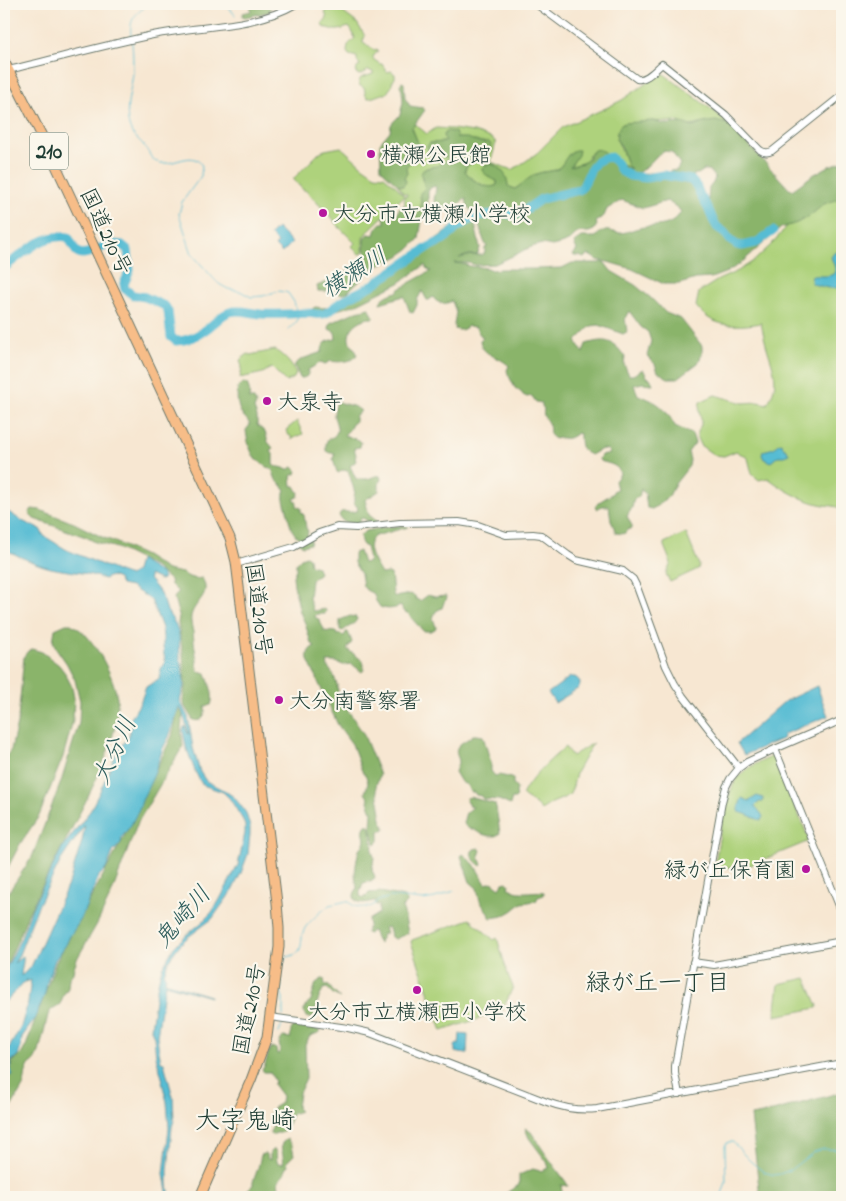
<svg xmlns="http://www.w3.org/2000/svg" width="846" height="1201" viewBox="0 0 846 1201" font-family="'Indie Flower','Klee One',sans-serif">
<rect width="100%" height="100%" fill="#fbf7ec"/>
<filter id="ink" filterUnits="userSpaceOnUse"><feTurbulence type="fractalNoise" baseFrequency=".02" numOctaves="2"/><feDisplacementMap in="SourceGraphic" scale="10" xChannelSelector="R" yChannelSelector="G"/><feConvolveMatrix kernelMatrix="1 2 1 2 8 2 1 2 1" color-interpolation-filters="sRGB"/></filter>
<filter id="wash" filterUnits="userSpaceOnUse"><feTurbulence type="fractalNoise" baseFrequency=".0096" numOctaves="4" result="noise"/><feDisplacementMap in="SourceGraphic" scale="20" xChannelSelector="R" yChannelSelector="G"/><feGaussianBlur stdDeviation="1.12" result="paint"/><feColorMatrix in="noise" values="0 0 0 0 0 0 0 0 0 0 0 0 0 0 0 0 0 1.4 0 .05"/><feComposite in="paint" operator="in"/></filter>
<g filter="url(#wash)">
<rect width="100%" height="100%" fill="#f7e7d2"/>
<path fill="#aed27b" stroke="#668858" d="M333,4H336L345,14L357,23L365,36L363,41V43L374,50L377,49L378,50L373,57V59L380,64H382L387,72L391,71L395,74V78L392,82V86L386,94C380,93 375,98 368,98L366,96L364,88L359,85V81L361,78L373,74V72L368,70L363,74L359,75L356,73L357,68L360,65L357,61V57L349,55L347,52L348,45L355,38L352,31L349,27C344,28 340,31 334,30C331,29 327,28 323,27L322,24L327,18L325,12L328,10L332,11L335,9Z
M660,74H664L715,112L728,123L710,122L690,126L676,121L668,122L652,121L616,139C622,148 624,161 631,169L628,168L616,160L605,157V152L594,150L589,155L585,162L569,167L574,161L572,151C567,156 564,163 559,168C554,172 546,171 540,173C530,176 524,183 515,189L508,186C506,175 501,167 490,163L497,183V185L491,188C482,185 471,180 465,171L466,167C472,162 481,161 486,155C488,152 489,149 491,147L486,142C477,143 467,138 457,138L456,137L446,140L445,142L430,143L428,146L430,151L435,153L436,156L450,157L449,160L440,163L438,166L426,168L421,175L425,188L420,196L421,201L420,213L416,217L412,216L409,210L405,205L404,196L367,232L363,238V252L360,255L352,246L355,243L335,223L334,220L305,190H303L294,180V178L320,152L325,150L341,147L362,166L375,175L384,176L397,187L404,196H407V194L403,193L398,185L403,186L405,167L415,158L418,143L412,128L415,124L427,134L436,128L453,129L474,132L491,138L496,142L491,162L512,170L526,161L537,153L563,127L606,108L622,100Z
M842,195V509C835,505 827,506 819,504C799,499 784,490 768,478L759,480L752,474L748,458L736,451L724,456L714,455L700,445L697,438V432L701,425V419L699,411L700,402L715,395L743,403L758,402L767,404C780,385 774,370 768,351C765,342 763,332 761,323C744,326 722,328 707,317C703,314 699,310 696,306L699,292L718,280L738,271L755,260L772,244L789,224L830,199Z
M275,350C284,356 291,363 296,373L294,378L286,382L272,368L269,369L263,373L240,378L242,367L240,360L248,354L250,355Z
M297,421L303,434L292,439L290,435H288L286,430Z
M686,533L699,565L698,569L670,582L666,574L671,563L664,546V543Z
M593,743L576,773L573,786L570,794L566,797L552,803L541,810C537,803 528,801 522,795C530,778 550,760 565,747L572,756Z
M773,756L774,757L809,839V841L741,869H738L716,866L715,863C719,842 725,791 739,776C748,766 761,762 773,756Z
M470,919L494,940L497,938L508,975L513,987L502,1011L442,1031L411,942L412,940Z
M806,978L818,1006L817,1008L775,1016L779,984Z"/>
<path fill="#8ab46b" stroke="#547850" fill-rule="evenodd" d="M250,4H272L270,8V11L269,12L245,17L242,16L243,13L251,11Z
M402,82L404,83L405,98L410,106L423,108L425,110L412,128L418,143L422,147V150L419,152L416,151L415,158L406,167L407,174L404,177L406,182L403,186L398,185L381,169L380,143L390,131L391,125L393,122L400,115L403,102L402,91L400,85Z
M652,121C658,122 665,125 670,124C681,123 682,122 692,127L707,122L716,121L731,125L789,189L792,190L813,175L829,166L842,162V198L824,204L811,215L797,223L781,228L741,263L727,272L711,278L696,279L680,284H664L632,269L608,262L597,260L591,256L587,255L584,258L579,256H574L573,255L577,250L574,243L582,237H596C603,227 610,232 620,233C627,233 633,229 639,228C656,224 670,230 681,212L678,208L667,201L643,208L622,200L607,209L604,216L596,222L597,225L594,230L589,232H580L576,234L570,240L564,243L552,246L542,244L534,246L524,250L517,254L495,264L476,265L469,263H454L463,264L469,266L488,268L492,270L501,269H534L562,268L572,263H599L602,262L605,263L611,271L635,285L652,299L666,313L681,319L702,346V354L698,363L678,378H668L658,372L655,364L647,356L651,341L648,332L641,327L629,311L625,318L627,332L623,334L599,325L591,326L576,341L583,353L586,344C606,338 613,340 625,357L624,364L629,375H633L643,369L647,377L650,378L653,384L642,383L634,385L638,395C658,402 665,407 675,426L692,434L695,443L688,452L690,460L689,466L675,484L669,496L657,506L652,509L647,508L645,493L642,491L641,489L639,497L634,499L632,508L627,516L632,526V528L627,530L624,534L616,533L611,520L609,506H602L597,509L595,507L599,502L612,494L614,490L617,489L615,481L620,474C618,464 609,464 600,461L599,459L601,455L610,454L608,450L602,449L591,455C580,451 580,445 580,434L577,433C565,443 564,435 555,439C547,433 551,433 549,425C546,418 542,417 544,409L542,406V403L536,402L532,396L527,397L523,395L522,393L515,388L508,374L507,370L509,366C499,355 482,357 480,340L483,338L478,332L476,327L468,326C463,330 461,331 455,329L454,325L456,312L452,301C445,305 437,304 433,297L429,300H427L422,291L417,300V305L413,313L410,312L404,296L380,303C381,298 391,293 397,292C400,287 406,287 409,283L431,271L426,268L425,265L399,283L357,304L330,312L318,313L311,312V310L315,307L323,308L335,305L350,296L373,286L408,263L421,250L457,224L462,219L469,216L472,218L475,224L480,248L477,255H469L459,258L472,255H482L485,253V248L487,247C482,239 481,229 477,220C473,212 467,208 466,199H464C458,207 449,208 441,213L437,212L436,206L434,200L436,188L435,186L430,188L428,192V214L422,220L419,239L409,249L399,256L375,267L367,272L358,283L353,286L348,292L343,294L329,291H318L317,286L324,283L338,282L342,276L346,273L349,269C355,267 367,264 366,256C366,253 364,250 364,247L365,245L364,243C364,238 365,236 369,234L374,235C375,230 377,226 381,223H385L384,217L386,215L397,214L400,207L405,205L409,210L412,216L416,217L420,213L421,202L420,193L425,188L421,174L423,170L430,167L438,166L440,163L449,160V157H438L435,153L428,150L427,146L430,143L445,142L446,140L443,137L444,134L447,131L455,132L457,138H467L483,143L489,142L491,144C487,160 477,159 466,167L465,171C471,180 487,191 497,185V181L490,178L483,172L482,168C490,159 502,168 506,177C507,178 508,185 508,186L515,189C524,183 530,176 539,173C545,171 554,172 559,168C565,162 566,154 575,150H579L578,155L570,167C574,165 582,164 586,161C593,154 591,145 605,152V157L616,160L622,165L631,169L627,165L621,146L616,139L617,132L620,126L624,123ZM663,151L672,152L680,164L677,170L670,171L663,179H656L659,174C652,172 643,174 636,174C639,171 643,170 647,166C653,161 656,155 663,151ZM704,170H709L715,178L713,183L709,188L708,201H700L695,190L689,184L681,182L676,179H664C674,177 681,172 688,181H693L694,174H698Z
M369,308L374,317L372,318C363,317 350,326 349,336C348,343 353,345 356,351C361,362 337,363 331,361L325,364L321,362L308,370C308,375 308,377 302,378H300L295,367V364L302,359L322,352C322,343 328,340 336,339L335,332L329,329L330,323L357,311Z
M243,383L247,384C250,390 250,393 249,399H254L256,404L254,409L257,417V425L265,432L268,442L273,448L270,450L273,454V465C277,468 283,466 287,470L293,467L297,471L296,474L291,476L292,486H295L299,493L298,497L294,499L297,503V506L301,508V512L304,515L306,528L308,531L307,537L311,540L310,544L303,546L299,543L300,539C289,531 290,521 287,510C285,503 282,498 285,490L282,485L276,480L272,469C265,467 262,462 255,459C250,450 247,441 246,430L250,425C247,418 243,417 240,411C237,404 236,393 239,386Z
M338,401C344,406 352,403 361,411L355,416V422L352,424L349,430L344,435L359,440L361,442L360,447L354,448L356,455L355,458L356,461L350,466L356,479C359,479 364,479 367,479C372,478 375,475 380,476L381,479L379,483V491L365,500L369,515L378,522L377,523L370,525L369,522L363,518L360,519L359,528C357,527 356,525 354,524C346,521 343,525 339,515L341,512C348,511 351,514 358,510L357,506L354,504V496L355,493L349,473L348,471L342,470L339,473L337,472L333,459L335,453H330L326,451V443L328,439C330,438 334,437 335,435C340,430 335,422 334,416C334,410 335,406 338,401Z
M32,509L40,510L74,523L104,538L113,541L145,556L167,570L182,573L189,577L196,579L202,578C212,596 195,600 191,616C190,621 192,627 193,632C194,641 195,651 197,660C197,664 196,667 198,671L206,673C209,683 215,696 211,705L205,706C206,715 203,723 193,720L185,707L183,701L185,685L183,654L178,623L179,616L174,598L178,592L171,585L170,580L156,568L145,562L117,548L95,542L86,537L34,519L30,515L29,512Z
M395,526H408V527L375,536C362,546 375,563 381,574L388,573L391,574L393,594L395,597L410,594L415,596L416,599L420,601L428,595L435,597L446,596L447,599L444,602L442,608L436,611L433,618L436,627L435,629L431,631H423C418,624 412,621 409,614L403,611L401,606C394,609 387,610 380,607L376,601L374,594L366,590L363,586L361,574L354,563V553L359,551L363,563L368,562L369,560L366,547C361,545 361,541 360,536L365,531Z
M306,556L309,558L310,565L317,567L319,573L311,580L309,598L313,611L325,609L326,611L325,614H317L315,616V617L320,620L321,624L324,629L323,631L336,632L337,635L341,634L342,636L345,635L346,632H348L352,642L347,649L363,661L364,670L362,672L352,664L343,665L336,662H327L328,667L334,676L337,685L339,697L363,733L380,775L376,785L381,813C379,819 383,822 385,828L384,830L379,831V841L376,844L375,843L371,827L372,812L368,801L369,799L365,793L368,783L366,776L362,771L352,744L338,725L308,660C307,652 309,649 315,646L311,643L305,623L300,612L294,585L293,576L296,569V563L301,558Z
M350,616L356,617L357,619C353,627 348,626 343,631L340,630V620Z
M66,624H71C76,627 82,631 86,635C100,651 113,676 117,697C123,735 85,802 68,836C54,862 41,888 28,914C21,934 12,952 4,971V899L32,857L61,782L79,723L80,701L75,680L67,664L56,648L53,641L55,629Z
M32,649L42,652L59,665L65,673L72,687L74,698L73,720L63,757L39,816L20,844L4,875V759L11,750L18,719L24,656L28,651Z
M178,709L183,713L181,729L183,746L138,822L111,895L97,924L78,957L74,967L73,973L69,978L68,988L64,994L60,1004L51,1010L48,1015L39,1052L34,1061L29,1065L26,1072L24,1085L5,1118L4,1121V1088L6,1081L11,1074L12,1061L21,1055L26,1046L56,962L124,837L172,736Z
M473,735H476L483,736L491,763V771L495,776L499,775C503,776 510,777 513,779V784L517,789L516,792L517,797L515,799H512L510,805L499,800L483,799L481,796L476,795L474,792H470L467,785L461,782L455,772L459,760C451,744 463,744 473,735Z
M470,797L495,804L496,807L500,833L496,836C486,836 484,835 476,831C474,829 470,830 468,828C462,825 464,818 466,813L473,807L469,806L466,801L467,798Z
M366,825H369L373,845L372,851L374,857L372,871L373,872L375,877L372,881L363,883L360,891V896L364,898L369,893L380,892L404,897L407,901V903L402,908L404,913L408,933L395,939L391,937L390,931L388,927L384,928L386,933L382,935V939L379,940L380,943L379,944L373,931H371L369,934L366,933L369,925L368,920L379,913V905H376V901H373C368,903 354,905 354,896C354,892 356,892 357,888C357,884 355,878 355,873C356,866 357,856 359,850C361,847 363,846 364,843C367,836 360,833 366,825Z
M479,848L481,850L479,856L482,865L481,866C476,862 470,858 472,851L474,849Z
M463,854L474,864L486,884L492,882L500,888L503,883L507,882L509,884L508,888C510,888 512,890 515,891C524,894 535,890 544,892V895L538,897L536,901H535L522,903L512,911L503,916L491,918L480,901L477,888L470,882L462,859L461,856Z
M322,979H324L325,985L329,986L332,990L340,998L333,994L327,988L323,989L317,1003L315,1014L313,1016L310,1018L306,1017L304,1011L305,1007L311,1000L316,983Z
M294,1026L316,1029L319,1030L320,1032L318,1033L310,1036L305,1045L306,1078L299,1093L297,1108L300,1111L292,1114L287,1126L281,1133H276L272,1135L270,1134V1132L276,1121L274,1115L270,1114V1112L273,1108L281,1103L282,1096L273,1084L275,1082L270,1072H264L262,1070L265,1065L269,1051L272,1047L276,1049L277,1054H279L280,1049L279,1043L283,1037L291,1038C290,1033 290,1030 294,1026Z
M842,1092V1197H760L751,1116L762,1114Z
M525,1128L531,1132L547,1156L566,1182L568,1186L561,1185L562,1192L559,1197H502L509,1191L519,1185V1175L533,1169L540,1171L549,1168L547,1162L529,1138Z
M287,1139L292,1145L294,1155L287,1162L288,1165L284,1171L285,1173L278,1182L279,1188C282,1188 287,1190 288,1194L278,1197H245V1192L253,1185V1182L258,1168L261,1155L265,1153L268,1159L270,1160V1152L272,1150H275C278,1154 275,1159 278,1163L283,1164C285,1155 280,1152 282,1143Z"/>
<path fill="#56bcd3" stroke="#3a7c84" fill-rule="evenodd" d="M277,228L292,243L282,253L275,246L278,243L270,235Z
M835,252L842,253V288H828L813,284L811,281L812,276C819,275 840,280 834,265C833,262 832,260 831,257Z
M782,443L783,447L787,449L789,454L784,456H778L771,462L764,459L762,455L763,451L774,448L778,444Z
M4,509L22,521L40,529L44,536L67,550L119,572L130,576L136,571L139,560L162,574L164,578L160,580L149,575V579L158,590L164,601L167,611L176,625L179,635L180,659L183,673L184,685L180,701L188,717L193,748L200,772L206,781L225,791L234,797L241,806L246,813L250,827V834L248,854L241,873L232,891L212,919L188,937L178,947L168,961L164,974L166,977L165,982L210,996V997L165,984L157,1036L159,1051L161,1062L164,1063L173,1097L174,1120L172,1127L168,1170V1184L170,1197H168L164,1174L169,1128L167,1102L162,1082L163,1081L156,1056L154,1037L151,1029L156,992L160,975L162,968L174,947L185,936L200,924L212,912L219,901L238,865L245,833V826L243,820L230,799L223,792L203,785L200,781L195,771L186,747L183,731L184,727L185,726L188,734H189L182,711L179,707L169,737L163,748L153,777L143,798L139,809L131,825L122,837L121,843L113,852L106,869L99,876L80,921L70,936L66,945L55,960L47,982L45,994L35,1019L22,1037L21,1047L18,1056L11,1061L10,1068L13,1075L6,1078L4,1085V1057L21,1027L28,1002L31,980L26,982L27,979L4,1003V973L21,938L32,908L62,848L90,811L100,791L118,750L128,738L132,724L130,720L140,703L146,687L160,678L161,668L165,662L163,646V637L162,628L151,600L131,587L121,585L118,579L111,576L104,579C87,572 69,572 51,568C34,564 19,556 4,549ZM85,825L82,841L70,880L31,967L21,976C21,969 24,963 23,956L14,963L18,957L38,906L61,860Z
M570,677H575C580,680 581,683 579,688L555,703L548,693Z
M817,686L828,716L784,734L782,739L744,755L737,743L785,701Z
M757,796L763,798V802H759L755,806C757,810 762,813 763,817L761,820C758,820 745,813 739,812V806L742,798L749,801Z
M460,1034L468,1035L467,1054L459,1053L458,1052L457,1053L455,1052V1046L457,1044L459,1045Z"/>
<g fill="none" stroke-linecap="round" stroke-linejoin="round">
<path stroke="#56bcd3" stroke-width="1" d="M223,4L231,10L235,15
M131,36C129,17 136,15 148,4
M132,42C133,51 133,64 133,73C131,92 122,115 132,133C136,138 142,142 145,147C149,152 151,160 157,162C173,168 193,148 202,166L201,176L182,202L179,214L192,254L213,278L219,284L228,289L240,291L251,297L263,296L278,291L285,292L288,293L294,302L298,314L297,321L289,330
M283,1016V998L281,992V971L282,964L287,957C307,953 298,942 305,928C310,921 319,913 326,908L329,905L347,901L349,902L354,906L366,908L372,906L378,901L390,897H395L423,900L435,898L454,891
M279,1033L283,1022
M721,1197L726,1182L725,1146L728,1142H733L748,1159L756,1166L764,1172L774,1175L780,1174L790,1170L814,1152L823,1149L842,1150"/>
<path stroke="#56bcd3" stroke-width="9" d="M4,268C22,254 43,233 68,237C72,242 73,247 76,251C83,259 99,248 106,246C111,244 117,244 122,245L128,250L130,270L124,284L125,289L133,295L145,297L165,306L168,311L171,337L176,341C190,341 204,332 214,323C219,319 223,314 230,312C240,309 250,313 261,314C276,315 292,314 307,313C314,313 319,316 326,313L341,302L355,294L371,286L429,247L441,241L451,234L457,228L477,216L503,213L514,215L524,211L541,199L579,190L583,186L591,169L596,162L604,158L610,157L616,162L621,171L630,176L646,178L663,175L691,180L697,187L700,195L708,208L713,220L717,227L724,232L731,241L737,245L742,246L756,243L773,231"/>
</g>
</g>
<g filter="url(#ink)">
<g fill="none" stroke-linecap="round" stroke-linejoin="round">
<g stroke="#6b786b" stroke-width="8">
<path id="minor" d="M536,4L637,79C646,81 655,70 662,64L726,115L760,150C764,153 768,153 772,151L842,95
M8,70C58,58 108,44 158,34C203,25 255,28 296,4
M236,564L294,547L319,533L337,527L356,528L400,523L459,522L478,525L506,535L533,534L541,535L568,555L576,560L623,571L633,579L637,587L666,666L675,684L683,696L739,768
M775,749L842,913
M693,962L714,965L842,941
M270,1017L348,1028L370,1033L547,1102C563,1108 580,1111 597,1109L842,1063
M679,1094L675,1073V1066L722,802L726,787L730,779L739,768L747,762L775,749L842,720"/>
</g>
<g stroke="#6b786b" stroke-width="11">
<path id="highway" d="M4,61L44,140L230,538L236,562L277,903L279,928V947L267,1037L251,1080L200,1197"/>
</g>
<use href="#minor" stroke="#fff" stroke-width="6"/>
<use href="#highway" stroke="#f7bd88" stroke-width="9"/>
</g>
</g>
<g fill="#b5179e" stroke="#fbf7ec" stroke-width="2">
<circle cx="371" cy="154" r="5"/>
<circle cx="323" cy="213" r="5"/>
<circle cx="267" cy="401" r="5"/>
<circle cx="279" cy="700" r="5"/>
<circle cx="806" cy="869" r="5"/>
<circle cx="417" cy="990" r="5"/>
</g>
<g text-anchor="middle" stroke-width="4.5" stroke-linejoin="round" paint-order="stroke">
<rect fill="#fbf7ec" stroke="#61756b" stroke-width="1" x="30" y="132.5" width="38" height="37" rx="4"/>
<g font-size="21" font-weight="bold" fill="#1f3d34">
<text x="49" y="158">210</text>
</g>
<g font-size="22" fill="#1f3d34" stroke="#fbf7ec" text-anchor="start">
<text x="381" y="162">横瀬公民館</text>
<text x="333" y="221">大分市立横瀬小学校</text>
<text x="277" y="409">大泉寺</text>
<text x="289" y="708">大分南警察署</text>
<text x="796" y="877" text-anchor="end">緑が丘保育園</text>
<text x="417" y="1019" text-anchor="middle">大分市立横瀬西小学校</text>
</g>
<g font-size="22" fill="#1f3d34" stroke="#fbf7ec">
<text transform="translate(107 231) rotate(65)" y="8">国道210号</text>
<text transform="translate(260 609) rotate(83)" y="8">国道210号</text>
<text transform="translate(248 1009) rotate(-79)" y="8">国道210号</text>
</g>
<g font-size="24" font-style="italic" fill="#2d5d5c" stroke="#fbf7ec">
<text transform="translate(354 272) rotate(-32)" y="8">横瀬川</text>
<text transform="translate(114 750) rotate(-65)" y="8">大分川</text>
<text transform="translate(182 916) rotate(-49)" y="8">鬼崎川</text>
</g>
<g font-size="24" fill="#1f3d34" stroke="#fbf7ec">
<text x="658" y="990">緑が丘一丁目</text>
</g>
<g font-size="25" fill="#1f3d34" stroke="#fbf7ec">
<text x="245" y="1128">大字鬼崎</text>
</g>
</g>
<rect width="846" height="1201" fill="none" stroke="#fbf7ec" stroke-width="20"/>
</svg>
